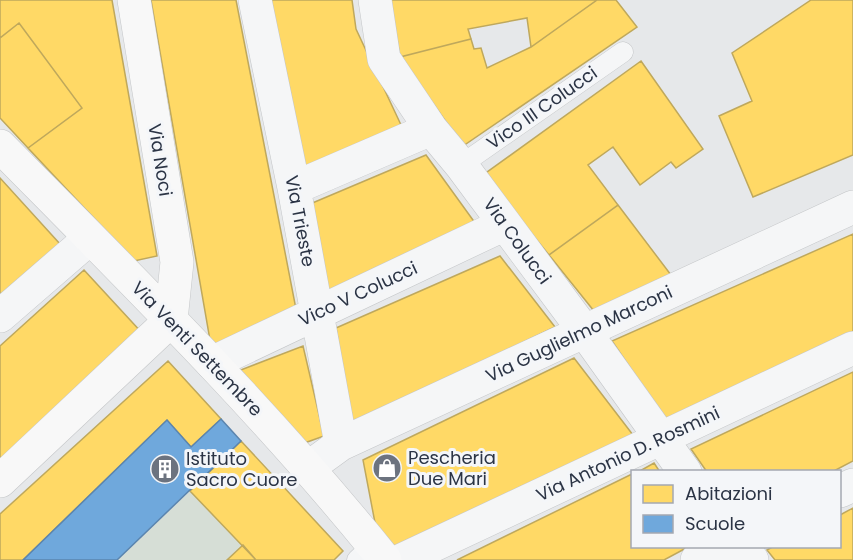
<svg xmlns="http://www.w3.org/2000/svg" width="853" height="560" viewBox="0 0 853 560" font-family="Poppins,sans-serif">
<rect width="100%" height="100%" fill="#e6e8ea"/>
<path fill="#d6ded6" d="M190,491L243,545L227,560H117Z"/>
<path fill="#ffd966" stroke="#bfa85c" stroke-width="1.5" d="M0,0H112L157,256L134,261L28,148L82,108L19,23L0,38Z
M151,0H236L296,309L211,346Z
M271,0H352L356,29L402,127L305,168Z
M390,0H597L531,47L527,18L468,29L471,39L400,57Z
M597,0H616L637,27L463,146L400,57L471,39L474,49L481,48L487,68L531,47Z
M811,0H853V155L753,197L719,116L752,101L732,53Z
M19,23L82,108L28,148L0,118V38Z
M641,61L703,149L676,168L671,162L640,185L613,147L588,165L618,205L549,255L483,175Z
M426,155L478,227L329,293L310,204Z
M0,178L60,244L0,297Z
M618,205L671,275L594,311L549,255Z
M853,234V332L665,420L612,341Z
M500,256L555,327L352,425L336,328Z
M84,270L143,334L0,466V346Z
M303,346L324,436L296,446L238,371Z
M574,358L633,435L394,549L376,528L363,460Z
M168,361L221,419L191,447L167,420L23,560H0V514Z
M853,372V461L832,472H707L691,449Z
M241,441L343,551L334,560H256L190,491Z
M654,463L660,472H638Z
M632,474V546H690L664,560H457Z
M853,508V560H775L767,550L774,546H840V515Z
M243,545L256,560H227Z"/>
<path fill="#6fa8dc" stroke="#5b85af" stroke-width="1.5" d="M221,419L241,441L117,560H23L167,420L191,447Z"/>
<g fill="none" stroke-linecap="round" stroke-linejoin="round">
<g stroke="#c4c6c8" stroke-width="21">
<path id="lane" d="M461,165L623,52
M357,560L373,545"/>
</g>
<g stroke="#c4c6c8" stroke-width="34">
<path id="street" d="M255,0L294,188L341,444
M375,0L384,59L431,129L461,165L585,332L685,472
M294,188L431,129
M0,316L90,238
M212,363L505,224
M308,468L341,444L853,207
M840,491L853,485
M741,546L752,560
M402,560L853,348
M697,560L725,546"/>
</g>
<g stroke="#c4c6c8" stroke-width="34">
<path id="secondary" d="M0,146C132,280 267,413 385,560
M0,481L171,320L177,262L134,0"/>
</g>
<use href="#lane" stroke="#f5f6f7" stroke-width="20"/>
<use href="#street" stroke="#f5f6f7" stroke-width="33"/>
<use href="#secondary" stroke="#f8f8f8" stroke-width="33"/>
</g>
<defs>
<g id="shop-disc" transform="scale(1.5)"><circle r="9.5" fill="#6c737f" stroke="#f4f6f9"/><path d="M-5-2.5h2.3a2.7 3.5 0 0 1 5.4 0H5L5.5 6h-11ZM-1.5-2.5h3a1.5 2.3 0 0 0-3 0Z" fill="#fff"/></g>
<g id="building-disc" transform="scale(1.5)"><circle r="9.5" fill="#6c737f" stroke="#f4f6f9"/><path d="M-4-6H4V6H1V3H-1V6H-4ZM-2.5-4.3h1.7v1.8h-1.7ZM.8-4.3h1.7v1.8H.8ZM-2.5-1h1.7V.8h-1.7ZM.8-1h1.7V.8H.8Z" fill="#fff"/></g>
</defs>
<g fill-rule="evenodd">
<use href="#shop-disc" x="387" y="468"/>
<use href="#building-disc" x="165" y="469"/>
</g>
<g text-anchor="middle" stroke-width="6" stroke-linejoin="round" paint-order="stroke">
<g font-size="18" fill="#2b3445" stroke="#f4f6f9">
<text transform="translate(542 108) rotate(-35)" y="6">Vico III Colucci</text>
<text transform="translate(160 160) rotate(81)" y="6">Via Noci</text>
<text transform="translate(300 221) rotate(79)" y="6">Via Trieste</text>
<text transform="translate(517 241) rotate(54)" y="6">Via Colucci</text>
<text transform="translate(358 294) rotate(-25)" y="6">Vico V Colucci</text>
<text transform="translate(579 334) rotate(-25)" y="6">Via Guglielmo Marconi</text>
<text transform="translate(197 349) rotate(46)" y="6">Via Venti Settembre</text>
<text transform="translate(628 454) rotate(-25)" y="6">Via Antonio D. Rosmini</text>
</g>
<g font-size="18" fill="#2b3445" stroke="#f4f6f9" text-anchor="start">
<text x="408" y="464">Pescheria<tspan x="408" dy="21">Due Mari</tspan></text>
<text x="186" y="465">Istituto<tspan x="186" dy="21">Sacro Cuore</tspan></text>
</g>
</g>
<rect x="631" y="470" width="210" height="78" fill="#f4f6f9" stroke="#a4a8b1" stroke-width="1.5"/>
<rect x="643" y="485" width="30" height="18" fill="#ffd966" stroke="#a4a8b1" stroke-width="1.5"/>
<text x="685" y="500" font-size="18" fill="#2b3445">Abitazioni</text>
<rect x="643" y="515" width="30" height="18" fill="#6fa8dc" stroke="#a4a8b1" stroke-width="1.5"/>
<text x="685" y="530" font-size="18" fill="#2b3445">Scuole</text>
</svg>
